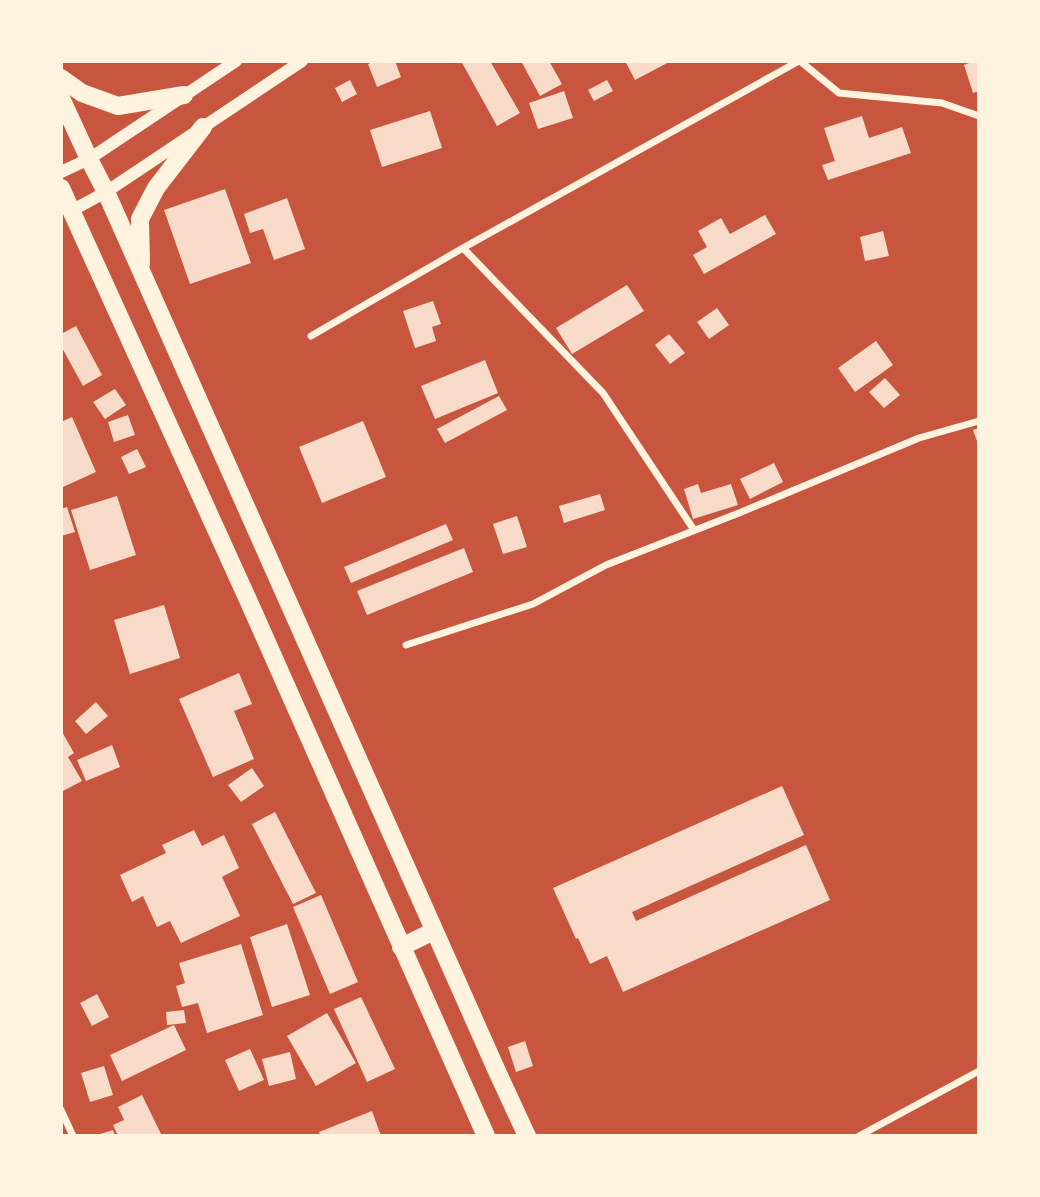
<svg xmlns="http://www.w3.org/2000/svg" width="1040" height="1197" viewBox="0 0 1040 1197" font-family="Raleway,sans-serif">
<rect width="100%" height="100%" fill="#c8553d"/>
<path fill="#f7dbc8" d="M375,61H395L401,77L377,87L368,64Z
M461,61H490L520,113L497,126Z
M521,61H549L562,84L540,96Z
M625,61H671L635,80Z
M974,61H979V91L973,93L964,65Z
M350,80L357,94L342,102L335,88Z
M607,80L613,91L594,101L588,90Z
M564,91L573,118L538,129L529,103Z
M430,111L442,148L382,167L370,130Z
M862,116L869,138L902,127L911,153L828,180L822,165L835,161L824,128Z
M225,189L251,263L190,284L164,210Z
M287,198L305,249L274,260L263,229L250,233L244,214Z
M765,215L776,234L704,274L693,255L707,247L698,231L721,218L730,234Z
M883,231L889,256L865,261L860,237Z
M627,285L644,311L572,354L556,328Z
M433,301L441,324L432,327L436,341L415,348L403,311Z
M717,308L729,325L709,339L697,322Z
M76,326L102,375L83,386L61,346V334Z
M669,334L685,353L670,364L655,345Z
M876,341L893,365L855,392L838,368Z
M485,360L498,393L435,419L421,386Z
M885,378L900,395L884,408L869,392Z
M115,389L126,405L105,419L93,402Z
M499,396L507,410L445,443L437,429Z
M128,415L135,435L114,442L108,422Z
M72,417L96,472L63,487L61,483V422Z
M363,421L386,477L322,503L299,447Z
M979,428V444H978L973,430Z
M137,449L146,467L129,474L121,457Z
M774,463L783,482L750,499L740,479Z
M698,484L701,493L731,484L738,505L693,519L684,489Z
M600,494L605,510L564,523L559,506Z
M117,496L136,555L90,570L71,510Z
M67,507L75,532L61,536V509Z
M517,516L527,547L503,554L493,524Z
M446,524L453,540L351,583L344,567Z
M464,548L473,572L367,615L357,591Z
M164,605L180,658L130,674L114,620Z
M239,673L252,704L234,711L254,759L213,777L179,699Z
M96,702L108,716L86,734L75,721Z
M61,730L74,753L68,757L82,781L61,792Z
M112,745L120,767L86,781L77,760Z
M252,768L264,786L241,802L228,785Z
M782,786L804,835L632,912L636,921L806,845L830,900L623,992L607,956L590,964L578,938L576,939L553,888Z
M275,812L316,893L293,904L252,824Z
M194,830L202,846L224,835L239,868L222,877L240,916L181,943L170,921L157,927L143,896L132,902L120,875L166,853L162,845Z
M321,895L358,982L330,994L293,907Z
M287,924L310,995L272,1007L250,937Z
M241,944L263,1015L207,1033L198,1003L182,1007L176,986L185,983L179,963Z
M97,994L109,1017L92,1026L80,1003Z
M361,997L395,1069L367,1082L334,1009Z
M184,1010L186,1023L167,1025L166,1012Z
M327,1013L356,1063L316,1086L287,1036Z
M174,1025L186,1050L122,1081L110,1055Z
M525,1041L533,1066L516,1072L508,1047Z
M250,1049L264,1080L239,1091L225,1060Z
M290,1052L296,1079L269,1086L262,1059Z
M104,1066L113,1095L90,1102L81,1073Z
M142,1095L162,1136H118L113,1125L124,1120L118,1107Z
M372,1111L381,1136H321L319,1132Z
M113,1130L115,1136H97V1135Z"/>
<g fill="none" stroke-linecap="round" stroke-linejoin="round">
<path stroke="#fff3e0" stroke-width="7" d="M800,61L839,93L942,103L979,116
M463,248L603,393L694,530
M311,336L463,248L799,61
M406,645L533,604L606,565L739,513L919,438L979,421
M61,1110L73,1136
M859,1136L979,1071"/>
<path stroke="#fff3e0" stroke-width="12" d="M61,172L89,159L236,61
M71,211L106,192L302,61"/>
<path stroke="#fff3e0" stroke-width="18" d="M61,78L82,93L118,106L184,95
M61,98L89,159L106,192L496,1069L527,1136
M61,188L249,602L486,1136
M141,264L140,219L156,188L203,127
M401,947L434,931"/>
</g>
<rect width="1040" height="1197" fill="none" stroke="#fff3e0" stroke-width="126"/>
</svg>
